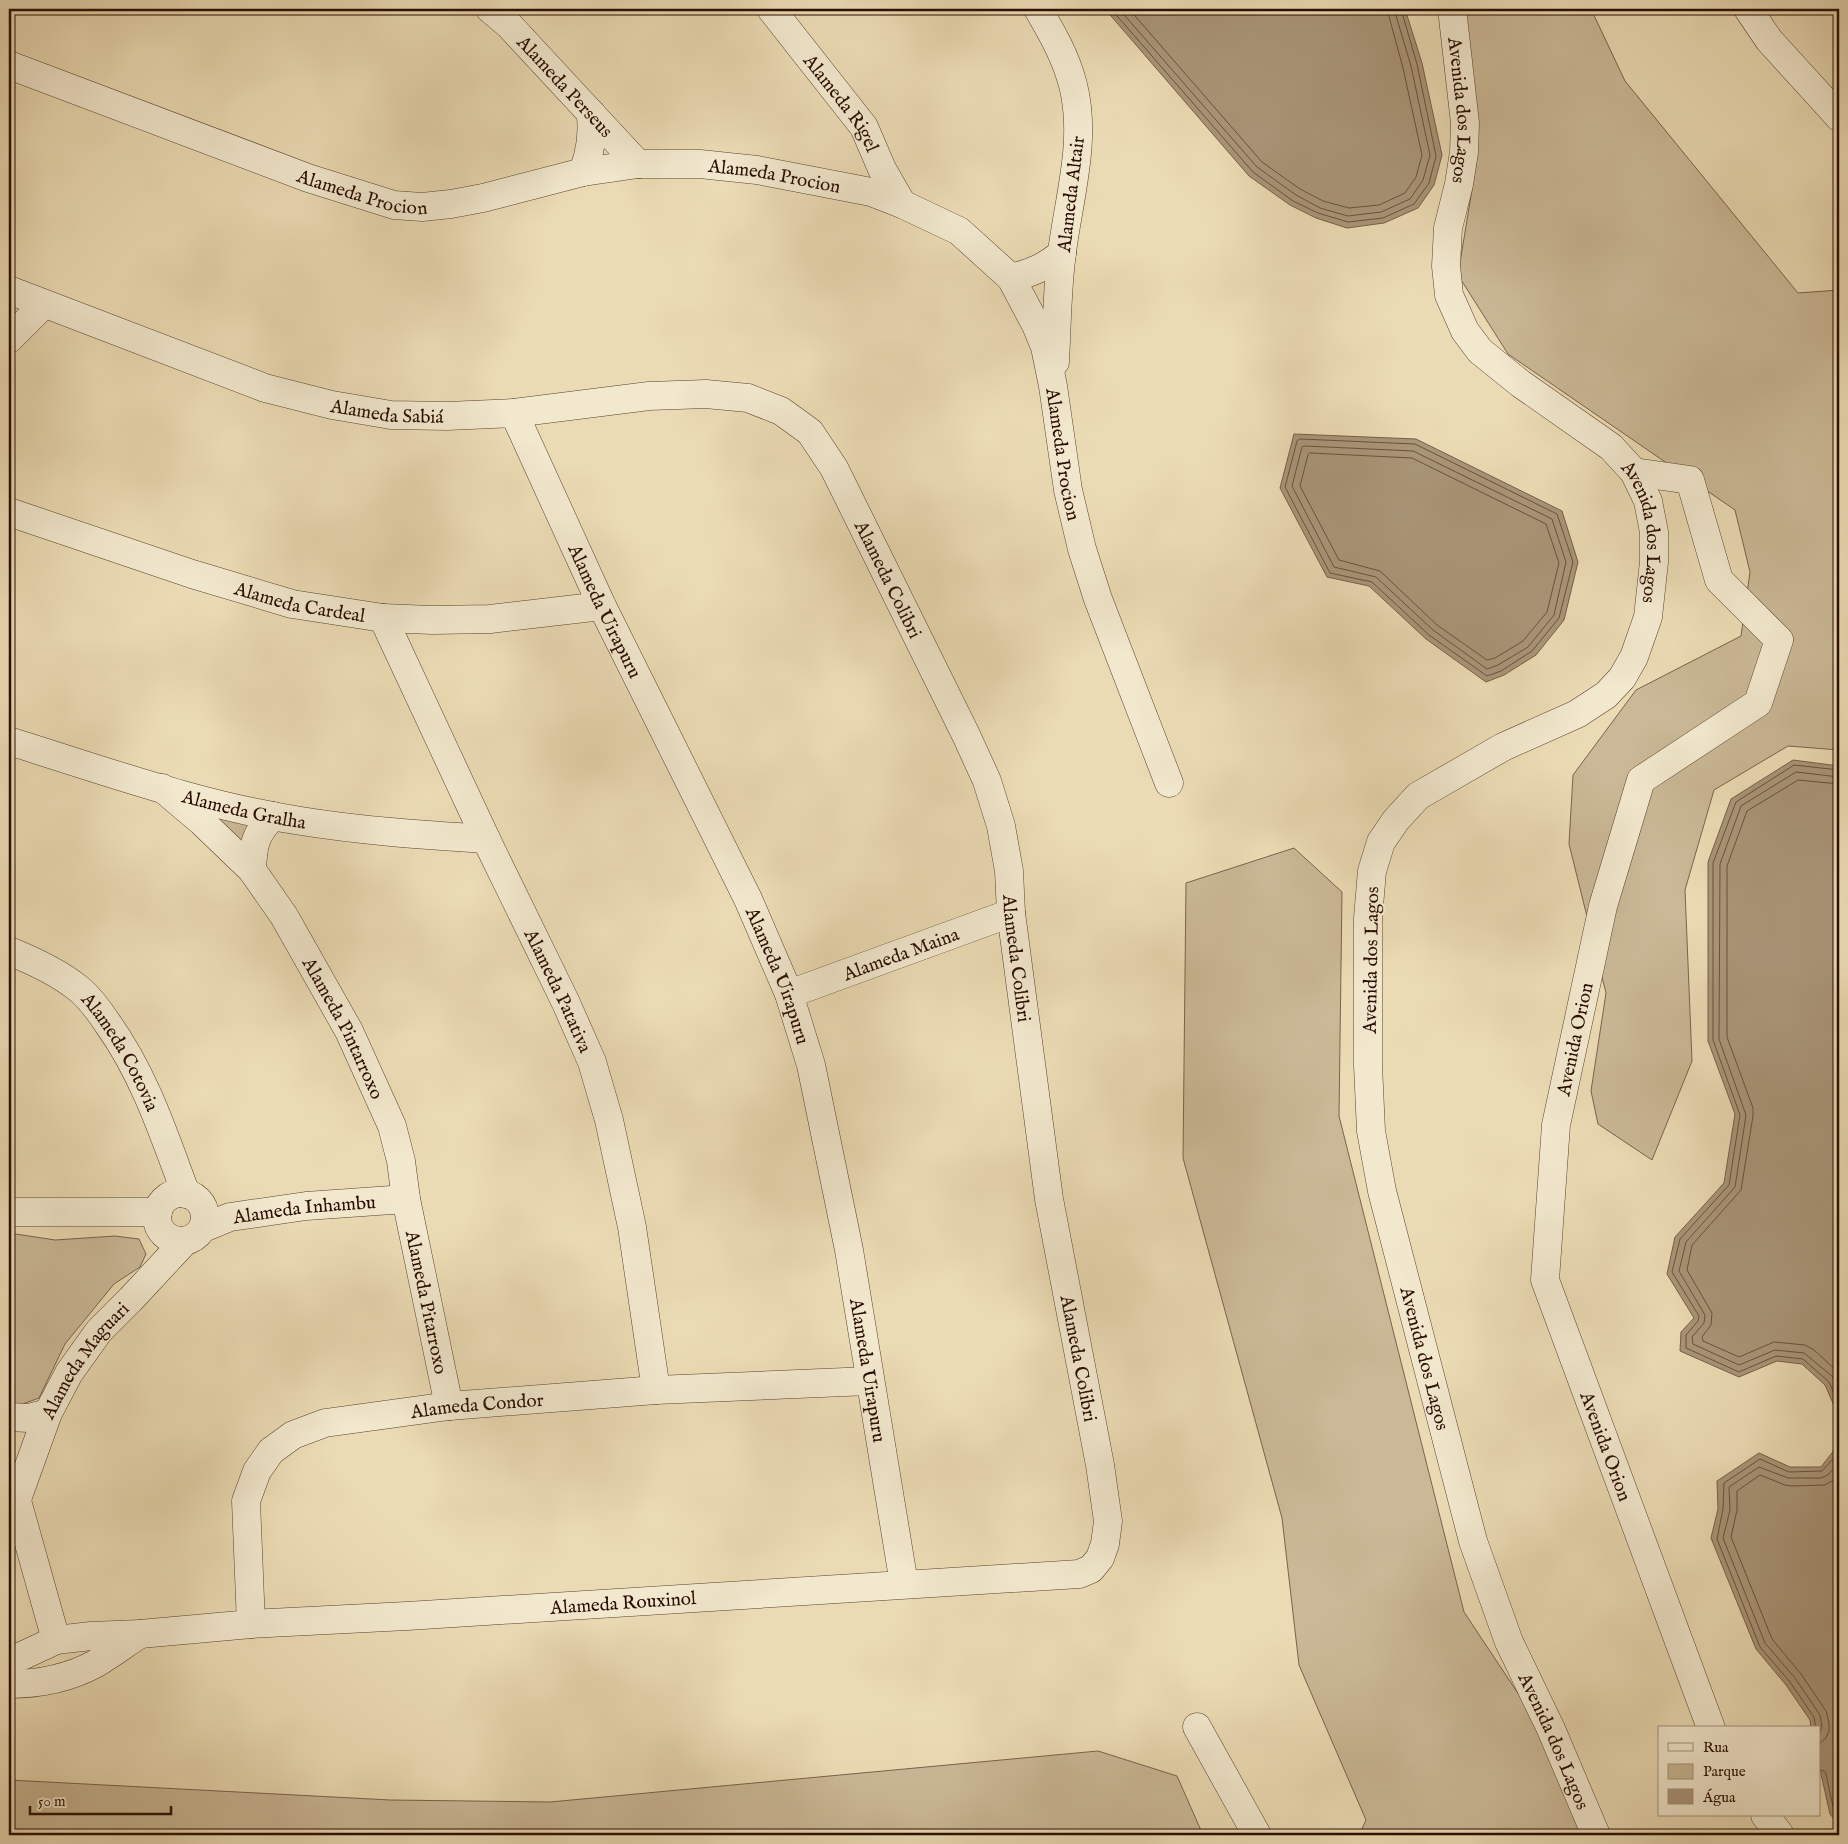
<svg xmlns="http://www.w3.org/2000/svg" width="1848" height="1844" viewBox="0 0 1848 1844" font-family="'IM FELL English',serif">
<rect width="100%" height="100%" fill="#ebdbb4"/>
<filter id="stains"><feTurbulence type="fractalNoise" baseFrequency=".004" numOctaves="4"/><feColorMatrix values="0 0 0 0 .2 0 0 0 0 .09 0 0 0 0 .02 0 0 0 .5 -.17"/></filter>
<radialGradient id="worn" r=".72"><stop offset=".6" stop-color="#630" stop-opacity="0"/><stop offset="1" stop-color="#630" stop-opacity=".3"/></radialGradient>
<path fill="#cab896" stroke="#7a624c" d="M1460,9H1591L1625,81L1798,293L1839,290V750L1788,746L1714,790L1685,890L1692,1061L1652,1160L1598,1124L1591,1091L1606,993L1569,844L1573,775L1636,690L1741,636L1750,572L1735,510L1508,354L1458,275L1476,165Z
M206,814L253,824L244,842L238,843Z
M1294,848L1342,892L1339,1116L1464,1612L1612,1835H1359L1366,1820L1299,1665L1282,1518L1183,1158L1186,883Z
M9,1233L55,1240L115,1236L139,1239L146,1254L140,1267L114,1284L65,1344L39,1398L17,1406L9,1403Z
M1098,1751L1177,1776L1203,1835H9V1780L390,1800L550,1802Z"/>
<path fill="#a99578" stroke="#765f49" d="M1105,9H1405L1422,63L1442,155L1434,185L1418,208L1384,223L1347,228L1316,218L1290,205L1249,176Z
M1294,434L1416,439L1562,511L1578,562L1564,620L1536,655L1504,675L1486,682L1426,639L1369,586L1327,577L1280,488Z
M1793,760L1839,766V1825L1830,1814L1819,1765V1728H1811L1810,1720L1786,1685L1756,1649L1711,1538L1718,1509L1717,1481L1759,1453L1790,1467H1821L1835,1449L1839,1417L1825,1385L1802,1364L1777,1361L1739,1377L1680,1351L1681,1332L1694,1318L1667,1274L1675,1237L1724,1183L1735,1114L1708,1041V862L1731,799Z"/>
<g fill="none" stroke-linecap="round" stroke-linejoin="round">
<path stroke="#69513e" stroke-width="1" d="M1111,9L1253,172L1293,201L1318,213L1348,222L1383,218L1414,204L1429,183L1436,156L1417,64L1401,9
M1119,9L1257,167L1296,195L1320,208L1348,216L1381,212L1410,199L1423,180L1430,155L1411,66L1394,9
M1129,9L1262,162L1300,189L1323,201L1349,208L1379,205L1405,193L1416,177L1422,155L1403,68L1387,9
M1300,439L1415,444L1557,514L1573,562L1559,618L1532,651L1501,671L1487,676L1429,635L1372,582L1330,573L1285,487L1297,441Z
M1305,446L1413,451L1552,519L1566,562L1554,615L1528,647L1498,665L1487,669L1433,630L1376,577L1334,567L1292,486L1302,447Z
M1310,453L1412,458L1546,524L1559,563L1547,612L1523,641L1495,658L1487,660L1437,625L1380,571L1339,560L1300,486L1308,455Z
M1839,770L1794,765L1736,802L1713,863V1040L1740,1115L1729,1185L1680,1239L1672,1272L1699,1316L1698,1321L1686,1335V1348L1739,1372L1776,1356L1803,1359L1829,1382L1839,1405
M1839,777L1796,772L1741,806L1720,864L1719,1039L1746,1115L1735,1187L1686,1242L1679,1271L1705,1315L1704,1323L1692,1337L1693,1344L1739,1365L1775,1350L1804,1353L1833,1377L1839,1390
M1839,784L1798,780L1747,811L1727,866V1037L1753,1108V1116L1741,1190L1692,1245L1687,1270L1712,1313L1711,1325L1702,1337L1703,1341L1739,1357L1774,1342L1805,1345L1814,1350L1839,1373
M1816,1728L1814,1717L1790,1682L1760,1647L1717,1539L1723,1509L1724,1483L1760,1459L1789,1472L1822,1471L1839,1452
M1819,1735L1822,1727L1820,1715L1795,1678L1765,1643L1723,1538L1730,1510L1729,1487L1759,1467L1788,1478H1821L1828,1475L1839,1462
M1819,1744L1826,1738L1829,1731V1723L1826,1711L1801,1674L1772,1639L1731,1537L1737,1510V1491L1760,1475L1785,1485L1791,1486L1825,1485L1832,1481L1839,1473
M1819,1770L1824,1771L1826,1774L1834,1811L1839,1817"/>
<g stroke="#5a402f" stroke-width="29">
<g id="minor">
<path id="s1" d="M490,9L509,25L638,164"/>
<path id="s2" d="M771,9L864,127L882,169L902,204"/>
<path d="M1038,9C1052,33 1066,57 1073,85C1087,140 1069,197 1062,252C1057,288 1057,326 1055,362"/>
<path id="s3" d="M1452,9L1465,123L1464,152L1459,184L1448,228L1446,266L1449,295L1465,331L1480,351L1521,384L1611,447L1634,472L1648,501L1654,532V562L1648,617L1634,657L1622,678L1606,695L1577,714L1503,747L1418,796L1396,820L1381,842L1372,871L1368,918V1065L1371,1131L1382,1191L1473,1541L1509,1642L1551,1729L1596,1835"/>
<path d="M1748,9L1769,40L1839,117"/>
<path id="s4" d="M9,65L308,178L394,205L422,207L451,204L483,198L583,172L638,164H700L757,170L871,192L902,204L959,231L1011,278L1036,325L1045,347L1053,386L1068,490L1082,549L1098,599L1169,783"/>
<path d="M583,172C591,152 593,134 591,113"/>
<path d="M1011,278C1031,273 1046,267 1062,253"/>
<path id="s5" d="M9,290L265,388L332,405L391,415L447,416L514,413L649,396L706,394L748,398L781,411L810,432L834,468L966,735L987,781L1001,826L1009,871L1011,913L1049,1199L1100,1465L1108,1521L1105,1544L1100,1558L1091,1569L1079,1574L407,1616L251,1624L140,1634L91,1636L56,1640L9,1662"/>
<path d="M9,339L43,305"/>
<path id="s6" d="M514,413L602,606L748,899L789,994L811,1065L849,1250L904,1584"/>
<path id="s7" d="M1634,472L1690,480L1719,580L1779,640L1758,703L1641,780L1603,906L1556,1125L1545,1280L1711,1728"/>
<path id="s8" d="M9,512L192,574L292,604L383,618L432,620L490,619L602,606"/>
<path id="s9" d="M383,618L486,839L566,1003L592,1062L609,1120L632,1227L656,1390"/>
<path id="s10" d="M9,741C105,771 202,806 301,821C363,831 424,835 486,839"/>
<path id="s11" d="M162,788L201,821L252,870L284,916L349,1031L392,1126L401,1161L406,1199L449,1406"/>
<path d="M252,870C253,845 255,834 273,816"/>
<path id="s12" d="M9,951C34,961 58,972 79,989C91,999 100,1012 108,1024C145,1076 164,1135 186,1194"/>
<path id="s13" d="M789,994L1011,913"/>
<circle cx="181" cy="1217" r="24"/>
<path d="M9,1212H158"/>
<path id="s14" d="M203,1228L230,1217L306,1206L406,1199"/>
<path d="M9,1417L28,1418L48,1413"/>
<path d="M12,1483L56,1640"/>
<path id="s15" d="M17,1499L48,1413L69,1373L99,1331L131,1299L185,1241"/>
<path id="s16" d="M251,1624L246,1501L257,1471L271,1451L293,1435L325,1423L449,1406L656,1390L869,1381"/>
<path d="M9,1684C38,1684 69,1678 95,1664C110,1655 125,1644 140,1634"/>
<path d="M1197,1727L1257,1835"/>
<path d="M1765,1815L1780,1835"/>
</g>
</g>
<use href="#minor" stroke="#f2e8ce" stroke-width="28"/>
</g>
<g text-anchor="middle" stroke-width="5" stroke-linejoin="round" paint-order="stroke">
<g font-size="19" fill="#290d03" stroke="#f2e8ce">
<text dy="7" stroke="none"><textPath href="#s1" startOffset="108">Alameda Perseus</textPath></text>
<text dy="7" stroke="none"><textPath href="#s2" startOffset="118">Alameda Rigel</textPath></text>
<text dy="7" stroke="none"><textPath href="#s3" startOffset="102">Avenida dos Lagos</textPath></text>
<text dy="7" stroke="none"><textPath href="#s4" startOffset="796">Alameda Procion</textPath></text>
<text dy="7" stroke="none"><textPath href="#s4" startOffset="376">Alameda Procion</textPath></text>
<text transform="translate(1070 194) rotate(-83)" y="7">Alameda Altair</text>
<text dy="7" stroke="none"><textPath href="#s5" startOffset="399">Alameda Sabiá</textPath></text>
<text dy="7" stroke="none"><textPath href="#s4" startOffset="1246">Alameda Procion</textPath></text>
<text dy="7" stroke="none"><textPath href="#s3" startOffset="611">Avenida dos Lagos</textPath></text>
<text dy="7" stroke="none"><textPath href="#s5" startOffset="1000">Alameda Colibri</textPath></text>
<text dy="7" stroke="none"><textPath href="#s8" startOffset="305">Alameda Cardeal</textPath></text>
<text dy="7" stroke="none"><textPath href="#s6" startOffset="218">Alameda Uirapuru</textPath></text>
<text dy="7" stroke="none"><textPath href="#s10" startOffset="245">Alameda Gralha</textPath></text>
<text dy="7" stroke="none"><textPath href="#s13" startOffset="119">Alameda Maina</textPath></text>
<text dy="7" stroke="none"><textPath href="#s5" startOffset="1405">Alameda Colibri</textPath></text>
<text transform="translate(1370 960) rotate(-89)" y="7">Avenida dos Lagos</text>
<text dy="7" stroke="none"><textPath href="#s6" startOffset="622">Alameda Uirapuru</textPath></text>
<text dy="7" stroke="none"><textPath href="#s9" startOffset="412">Alameda Patativa</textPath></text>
<text dy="7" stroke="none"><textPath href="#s11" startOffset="305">Alameda Pintarroxo</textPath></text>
<text transform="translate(1574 1039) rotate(-78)" y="7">Avenida Orion</text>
<text dy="7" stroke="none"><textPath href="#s12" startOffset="156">Alameda Cotovia</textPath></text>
<text dy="7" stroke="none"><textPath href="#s14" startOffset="104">Alameda Inhambu</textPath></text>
<text dy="7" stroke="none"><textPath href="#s11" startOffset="594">Alameda Pitarroxo</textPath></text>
<text dy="7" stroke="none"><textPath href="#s5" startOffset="1810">Alameda Colibri</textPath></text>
<text dy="7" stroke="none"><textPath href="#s3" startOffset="1586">Avenida dos Lagos</textPath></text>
<text dy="7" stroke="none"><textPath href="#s15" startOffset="156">Alameda Maguari</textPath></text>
<text dy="7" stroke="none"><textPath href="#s6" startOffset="1028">Alameda Uirapuru</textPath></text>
<text dy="7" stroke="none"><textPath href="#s16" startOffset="394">Alameda Condor</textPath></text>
<text dy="7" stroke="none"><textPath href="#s7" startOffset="1140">Avenida Orion</textPath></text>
<text transform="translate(623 1602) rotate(-4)" y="7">Alameda Rouxinol</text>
<text dy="7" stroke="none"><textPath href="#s3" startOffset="1991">Avenida dos Lagos</textPath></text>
</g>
</g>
<rect width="1848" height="1844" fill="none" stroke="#ebdbb4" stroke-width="30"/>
<rect x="10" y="10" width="1828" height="1824" fill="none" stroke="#290d03" stroke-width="2.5"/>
<rect x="15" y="15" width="1818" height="1814" fill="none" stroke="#290d03"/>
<rect x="1658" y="1726" width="162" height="90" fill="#f2e8ce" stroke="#a2907d"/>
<rect x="1668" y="1743" width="25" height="8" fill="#f2e8ce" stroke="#a2907d"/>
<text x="1703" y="1752" font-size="15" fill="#290d03">Rua</text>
<rect x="1668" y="1764" width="25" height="15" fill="#cab896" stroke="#a2907d"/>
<text x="1703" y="1776" font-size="15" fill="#290d03">Parque</text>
<rect x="1668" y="1789" width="25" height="15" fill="#a99578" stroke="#a2907d"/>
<text x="1703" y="1802" font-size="15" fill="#290d03">Água</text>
<path d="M30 1806v8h141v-8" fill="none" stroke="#290d03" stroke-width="2.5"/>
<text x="38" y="1806" font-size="15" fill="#290d03" stroke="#f2e8ce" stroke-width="4" paint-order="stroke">50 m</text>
<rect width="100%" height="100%" filter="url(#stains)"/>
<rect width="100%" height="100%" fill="url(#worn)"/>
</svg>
